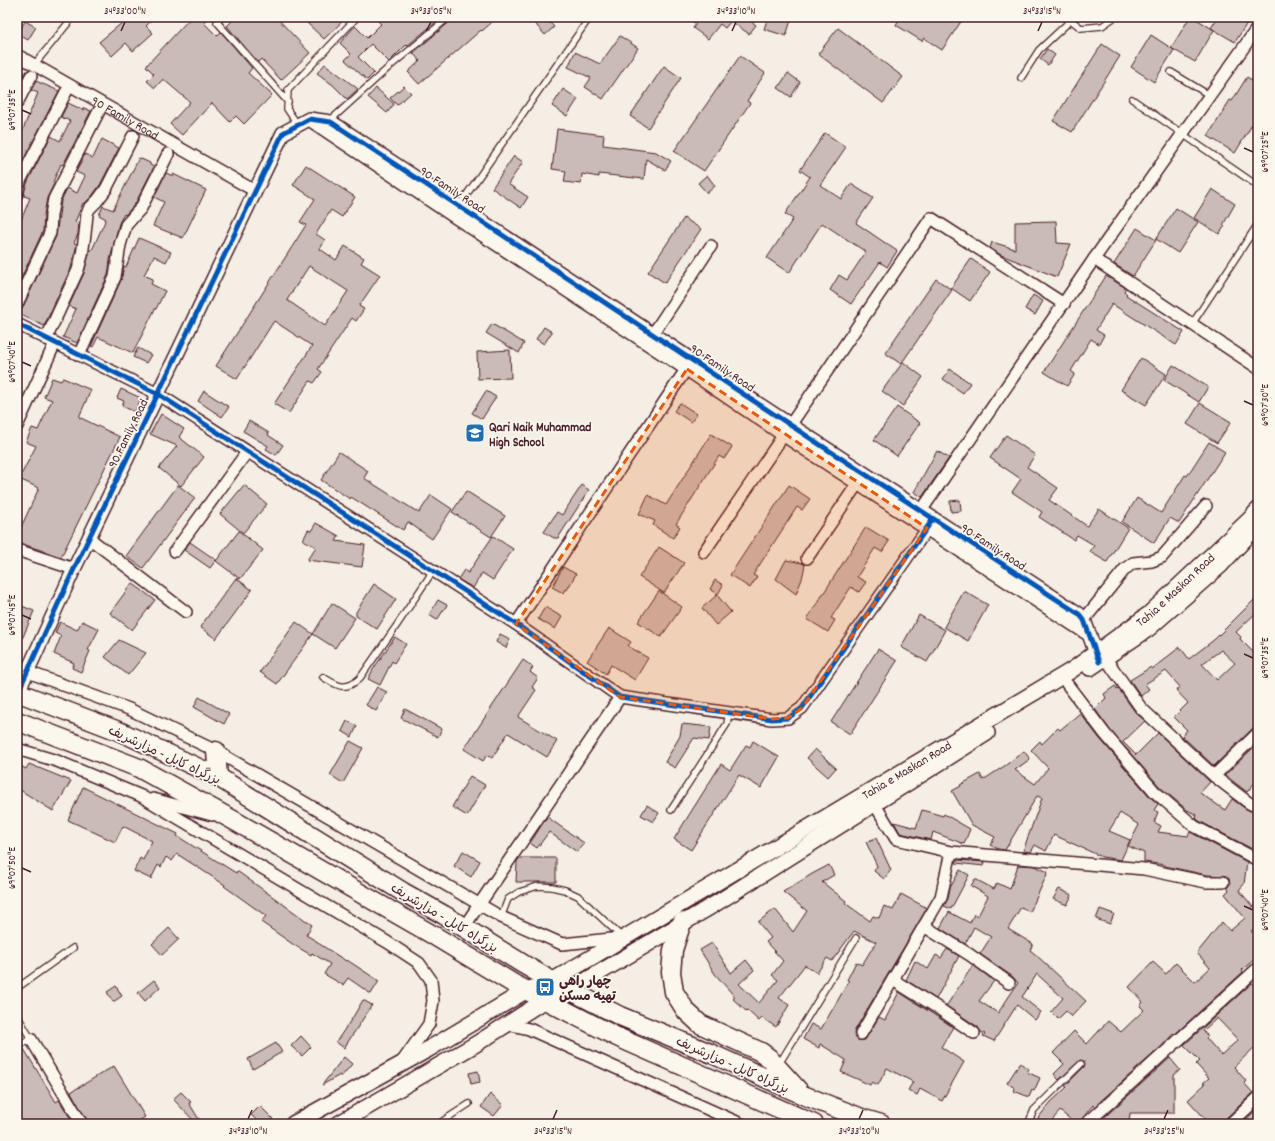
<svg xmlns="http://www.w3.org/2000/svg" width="1275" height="1141" viewBox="0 0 1275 1141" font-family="Dekko,'Playpen Sans Arabic',sans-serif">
<rect width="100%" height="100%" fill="#f4eee4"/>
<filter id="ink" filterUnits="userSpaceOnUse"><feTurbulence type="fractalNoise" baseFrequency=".025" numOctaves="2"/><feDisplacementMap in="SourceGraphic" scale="8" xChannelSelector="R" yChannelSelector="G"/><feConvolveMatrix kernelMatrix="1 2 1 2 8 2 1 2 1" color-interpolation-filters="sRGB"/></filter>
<g filter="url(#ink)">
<path fill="#cabbb6" stroke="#4a1f2b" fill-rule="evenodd" d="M129,17H155L146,26L153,33L133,51L126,43L112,56L99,42Z
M191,17H209L204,23L217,36L221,32L252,68L248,73L272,95L244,124L236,116L230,122L212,103L182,135L170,124L190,102L163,79L155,88L147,81L154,74L146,66Z
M236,17H276L310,53L281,80L261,59L258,62L227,26Z
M313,17H347L324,39L307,23Z
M374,17H442L407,46L406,45L389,62L371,44L358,57L374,73L367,80L345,60L351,54L340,43L355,26L367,38L381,24Z
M453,17H498L482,31L481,30L419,84L408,72L420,61L413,53L452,20Z
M529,17H545L554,27L545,35Z
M688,17H745L756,25L749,34L731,21L725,28L720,24L708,39L693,28L696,24Z
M768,17H792L786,36L764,29Z
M900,17H964L942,50L924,38L922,41L896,25Z
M1190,17H1193L1214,30L1195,62L1171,48Z
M1218,17H1251L1235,42L1211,28Z
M25,21L36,27L28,40L18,34Z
M838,28L903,77L883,103L818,54Z
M1151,35L1174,50L1154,82L1131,67Z
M620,36L638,48L603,99L585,87L591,78L568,67L575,52L600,64Z
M1102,44L1120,56L1072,132L1053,121Z
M1047,49L1055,55L1048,65L1040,59Z
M740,56L765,73L747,101L750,103L704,171L674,151Z
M325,64L358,89L347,99L333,85L317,73Z
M664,66L681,78L648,128L630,116Z
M17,72L24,75L19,85L17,84Z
M788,73L800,82L791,97L778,88Z
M1247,77L1258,84V115L1235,153L1208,136L1230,100L1232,101Z
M36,81L59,91L17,172V144L38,93L31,90Z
M404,86L411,93L397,105L390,98Z
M376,88L394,104L387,113L368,97Z
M563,89L578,99L567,116L552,106Z
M68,103L83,110L84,108L91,111L63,165L61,164L53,182H55L47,198L44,215L43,231L17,287V230L30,198L24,196L25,189L28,181L51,136L60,141L70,121L61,117Z
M557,129L604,135L603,145L656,152L671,161L665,170L646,159L644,179L599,174V177L582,174L581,184L564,182L566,171L552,169Z
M825,133L846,147L820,185L841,199L851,184L873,198L856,223L897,251L887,267L880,262L851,304L830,290L839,275L847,280L866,252L822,223L789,273L767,258L793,219L785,214L810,177L800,170Z
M102,139L119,148L100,185L92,196L84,204L83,203L75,222L79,223L78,234L74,243L77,244L71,268L44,326L17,313V311L21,310L23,307L56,236L61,201L67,188L77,193L85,176L76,172L85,154L93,158Z
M514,156L523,162L508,184L528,197L521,208L492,188Z
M139,158L150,163V165L154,167L135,204L125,215L124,214L119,223L110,260L108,275L77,343L63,337L76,309L69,306L84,273L90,250H92L106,219L99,215L103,206L113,210Z
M306,165L355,197L342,217L331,210L316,234L325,240L320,249L336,260L345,246L364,258L361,263L380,275L359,306L364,309L356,321L352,318L318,369L322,372L314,383L310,381L289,413L274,404L312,346L274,321L237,379L216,366L306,225L300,222L315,199L293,185ZM309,266L348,291L325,326L287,300Z
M166,173L173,176V174L206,190L183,238L153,226L164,202L154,197Z
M707,175L715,186L707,193L698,183Z
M1212,189L1235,204L1223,225L1225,226L1219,234L1194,218Z
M1176,208L1198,222L1178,253L1156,239Z
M684,218L701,229L665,283L648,272Z
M1056,221L1057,243L1071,244L1057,277L1001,255L990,248L992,242L1015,249V222Z
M1137,228L1156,240L1133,276L1114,264Z
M139,238L171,252L166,262L154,256L144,275L153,279L151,284L165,291L156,309H155L133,353L98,337L93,347L91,346L121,280L124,266L126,267Z
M971,259L990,272L970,301L951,288Z
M1106,276L1126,288L1124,291L1127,294L1126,295L1184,332L1176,345L1112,304L1096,330L1104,335L1099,344L1091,339L1071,371L1075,374L1067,386L1044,372Z
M936,279L952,290L901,364L885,353Z
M1033,295L1043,301L1035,315L1025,309Z
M492,324L524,343L519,353L486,333Z
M544,327L552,332L544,344L536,339Z
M138,348L151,355L146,363L133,357Z
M510,350L511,378L478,379L477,352Z
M1141,358L1166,374L1146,405L1121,390Z
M903,362L923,377L903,406L882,391Z
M1173,365L1208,387L1199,402L1164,380Z
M950,369L970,383L963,393L943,379Z
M52,378L61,381L63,378L91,390L79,417L120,437L61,557L17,542V536L39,488L19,479L36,446L26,442L32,428L38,430L52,400L44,397Z
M121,389L141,398L135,412L122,406L124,401L117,398Z
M204,391L229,407L222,417L198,401Z
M486,391L496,397L482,419L472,413Z
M680,403L697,414L691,422L674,411Z
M1200,403L1231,422L1217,443L1187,424Z
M897,407L920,423L897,456L874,440Z
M161,414L184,429L179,437L204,457L181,486L159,468L177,446L150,434Z
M249,421L269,433L268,435L283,445L276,455L266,449L268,446L243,431Z
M711,434L732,447L724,459L719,456L676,524L680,527L673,538L653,525L655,521L639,514L648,495L666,505Z
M1006,435L1035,455L1027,467L1058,488L1049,500L1087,526L1099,509L1128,528L1107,562L1090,552L1094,545L1077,535L1074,540L1039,517L1042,512L1012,492L1021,479L990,458Z
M1209,442L1225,452L1179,523L1170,518L1154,543L1122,522L1137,498L1161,513L1185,475L1187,476Z
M937,451L949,458L922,497L914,492Z
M339,452L368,471L364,478L419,513L431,495L452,509L432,539L408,522L403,530L351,497L350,499L321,480Z
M178,485L195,498L143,568L126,556Z
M244,485L267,504L243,533L220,514Z
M582,485L589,490L558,538H554L544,532L557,512L562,515Z
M789,485L810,499L802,510L797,507L753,575L757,577L750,588L730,575Z
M466,491L505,516L491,537L452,512Z
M960,500L961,511L951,512L950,501Z
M316,523L339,536L336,541L365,545L362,567L307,560L316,547L303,540L308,530L311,531Z
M866,527L889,541L882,552L875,548L857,577L866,582L859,592L851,587L831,618L835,620L828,632L807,619Z
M239,531L263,550L240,579L216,561Z
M493,536L513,549L493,580L482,573L473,588L458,579L464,570L468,573Z
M190,542L216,560L210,568L184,550Z
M659,547L684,563L664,593L639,577Z
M786,560L802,563L805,565L802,579L796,594L776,579Z
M563,567L576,574L567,590L565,589L563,593L552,587Z
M236,578L252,590L216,639L200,627Z
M715,580L723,585L718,594L710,589Z
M132,583L155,600L132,630L110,613Z
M374,584L396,599L377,629L356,616V612Z
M659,591L682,607L661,637L638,622Z
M964,591L988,605L968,641L944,627Z
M717,595L731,612L716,625L702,608Z
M1258,596V611L1236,632L1241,637L1240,639L1258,657V726L1253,728L1214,766L1182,736L1187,730L1174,717L1188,703L1176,690L1180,687L1166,671L1145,684L1149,689L1141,696L1130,680L1151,667L1152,669L1180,647L1189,659L1215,639ZM1221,650L1235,663L1217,680L1202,664Z
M438,600L447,605L437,620L429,615Z
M332,603L355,618L335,648L313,634Z
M17,604L34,611L17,651Z
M545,607L562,617L555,629L538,619Z
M919,615L945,630L927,662L901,647Z
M82,621L99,629L88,650L90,651L81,672L72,668L74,663L54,654L61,636L55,633L60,622L77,630Z
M296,622L313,634L277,684L260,672Z
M609,628L631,642L628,646L648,658L635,680L611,665L606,674L587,661Z
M500,634L510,639L506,648L496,642Z
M395,637L406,644L394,663L392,661L380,685L368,679L374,668Z
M119,640L146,653L128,675L105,657Z
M878,649L897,661L850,734L831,722Z
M523,660L533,667L530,672L538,678L532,687L536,690L518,717L557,741L547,757L508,733L492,758L487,755L483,761L464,749Z
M1115,686L1117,689L1118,688L1135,712L1145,721L1123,742L1136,755L1158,733L1210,782L1200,793L1225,810L1232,799L1246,809L1258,814V852L1199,821L1196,818L1197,815L1187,810L1160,787L1110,730L1095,709L1106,698L1104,694Z
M377,687L387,692L376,711L366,705Z
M199,697L229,714L224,724L194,707Z
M405,709L442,729L438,737L401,718Z
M1080,713L1100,739L1150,797L1158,804L1154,810L1158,812L1154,822L1161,826L1158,832L1188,836L1190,832L1247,862L1244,884L1239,890L1253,907L1258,902V926L1251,931L1258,939V956L1242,970L1243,972L1174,1035L1173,1034L1161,1047L1094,1107L1093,1105L1078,1124H1076L1060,1111L1049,1124H1045L1038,1118L1051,1102L1067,1087L1065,1086L1085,1066L1084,1061L1080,1060L1059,1080L1054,1074L1064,1064L1053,1053L1074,1031L1087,1044L1108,1021L1121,1032L1144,1010L1140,1006L1143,1002L1129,987L1153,962L1166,974L1176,963L1195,982L1210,968L1197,953L1222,922L1230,931L1245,918L1225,894L1229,890L1227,888L1230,884L1229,879L1226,876L1207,875L1165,866V865L1144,862V853L1128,846L1139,825L1120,813L1109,831L1130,840L1121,860L1102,857L1054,835L1046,851L1035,845L1031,852L1023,851L1042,798L1037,796L1005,850L998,849L990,845L995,837L972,825L952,791L961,786L960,785L980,774L983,780L1006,765L1024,751L1030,759L1015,770L1035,784L1048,768L1031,750L1040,741L1042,744L1058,728L1060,730Z
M347,721L357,726L352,737L342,731Z
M682,724L711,727L709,740L694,738L675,768L665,762L680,736Z
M350,741L363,748L343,783L330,775Z
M753,741L779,757L761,788L739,775L691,850L674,839L721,764L730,770L746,745L750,747Z
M1258,743V779L1247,792L1225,775Z
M815,749L836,768L828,777L807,758Z
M17,764L26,769L29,764L71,781L53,811L17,788Z
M470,776L485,785L467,816L452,807Z
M83,787L178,834L177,836L236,873L237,871L312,925L306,935L318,942V943L346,961L347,960L379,981L371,994L348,978L343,985L324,974L330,964L312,953L311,955L294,945L261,922L266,916L224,886L225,885L177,854L172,861L166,857L161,867L158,865L151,879L134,871L140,858L143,860L152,841L123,826L115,842L68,820Z
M647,805L659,813L653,822L641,815Z
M922,810L943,816L944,814L970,829L964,844L933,832L931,840L900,833L894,822L916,828Z
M547,817L584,843L577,852L549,832L537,848L530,843Z
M876,838L891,870L884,879L874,871L877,866L866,842Z
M463,851L480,861L471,877L454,866Z
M519,858H556V882H516L517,862Z
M957,860L985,862L984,866L956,863Z
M829,865L834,875L822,882L846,901L845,903L870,921L873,916L879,918L884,906L893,910L901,894L927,908L855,1030L854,1034L858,1040H865L879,1017L885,1020L899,992L953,1027L941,1047L964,1062L942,1101L920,1089L917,1095L908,1090L913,1082L887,1068L878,1085L872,1082L870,1085L855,1078L841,1072L846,1060L820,1044L819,1048L803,1039L811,1024L821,1029L849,981L847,980L856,962L862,965L876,942L854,931L832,961L827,958L817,973L805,965L779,998L789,1005L776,1027L762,1018L759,1021L747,1010L746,1011L733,999L735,997L715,974L700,950L712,943L731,973L746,960L754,970L739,984L759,1003L778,980L772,975L783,961L766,942L771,938L758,922L775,909L793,932L807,911L783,892L812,874Z
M1018,865L1035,866L1048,872L1030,912L1021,907L1008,929L1033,944L1030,950L1035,954L1086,1001L1071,1017L1066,1011L1058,1019L1051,1012L1063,998L1037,974L1022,997L1041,1012L1035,1020L1017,1005L994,1041L983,1036L985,1034L981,1032L978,1027L945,1005H947L973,965L994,981L979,1001L998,1013L1018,983L1013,977L980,954L991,937L974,927L965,944L940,928L949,912L970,923L974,914L978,916L988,896L971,886L975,879L994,889L997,883L1010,889Z
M960,870L969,875L951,909L944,906L948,899L950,888Z
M1059,889L1072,895L1067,905L1053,899Z
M1100,909L1114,914L1110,924L1096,919Z
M169,928L179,939L162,955L152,944Z
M947,949L959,956L936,999L906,980L915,961L928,969L936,955L941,958Z
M154,980L160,987L145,1001L138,993Z
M1252,983L1258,991V1044L1234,1067L1246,1081L1244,1083L1253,1093L1225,1119L1223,1124H1210L1188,1100L1205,1084L1203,1083L1209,1078L1196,1064L1200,1061L1184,1045ZM1217,1018L1238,1040L1221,1055L1206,1038L1208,1036L1203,1031Z
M116,986L122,996L113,1002L107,992Z
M363,1000L372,1005L344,1048L336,1042L353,1017Z
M301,1036L311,1047L302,1056L291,1046Z
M276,1043L282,1052L253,1069L248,1059Z
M24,1049L56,1102L59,1100L74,1124H17V1053Z
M344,1057L352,1064L341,1077L340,1075L322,1085Z
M1170,1058L1180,1070L1174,1075V1113H1130L1129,1124L1098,1123Z
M1020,1063L1029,1069L1027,1072L1040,1078L1034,1091L1032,1090L1029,1097L1014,1091L1015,1088L1007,1083Z
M114,1066L145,1117L134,1124H89L71,1092Z
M478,1071L480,1082L471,1084L469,1073Z
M181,1092L191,1102L189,1103L200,1121L197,1124L173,1099Z
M490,1094L503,1105L494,1116L481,1107Z
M260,1106L273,1119L267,1124H261L251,1115Z
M1258,1108V1124H1243V1122Z"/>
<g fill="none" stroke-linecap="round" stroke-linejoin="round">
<g stroke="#4a1f2b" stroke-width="8">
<path id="service" d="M221,17L217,22L288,102
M1067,17L1081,28L1102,26L1115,17
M34,65L73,17
M1171,72L1209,95
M1021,78L1039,50L1070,21
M1132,99L1258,186
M331,122L334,117L387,69L449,17
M298,125L287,109L288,90L357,17
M458,207L590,17
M1192,324L1258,224
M323,677C338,686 345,692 360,678L397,625L433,571
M671,810L727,724L729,712
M501,917L508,899L519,892L538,886L552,887L565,890L578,896L623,938
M17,988L73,948
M17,1015L31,1039L17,1047
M779,1064L856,938
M438,1124L469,1104
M1028,1124L1034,1110L1081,1064"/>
</g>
<g stroke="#4a1f2b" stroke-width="14">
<g id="minor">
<path id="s1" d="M17,55L255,191"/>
<path d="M17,103L31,76"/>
<path d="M17,194L20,181L66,92"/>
<path d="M1094,259L1258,368"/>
<path d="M17,304L50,233L51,215L54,199L99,111"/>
<path d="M17,324L158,394L516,624L620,697L772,719L788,718L802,708L932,522"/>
<path d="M653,334L711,246"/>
<path d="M46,339L78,270L82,255L85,234L87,214L89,209L97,201L106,189L133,136"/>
<path d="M79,355L115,277L120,245L126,225L141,208L168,154"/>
<path d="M17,426L55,343"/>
<path d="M921,511L1094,259L1258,27"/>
<path d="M89,538L186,612"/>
<path d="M17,550L74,569"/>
<path d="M175,551L247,452"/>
<path d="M704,552L931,218L1064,304"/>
<path d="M807,558L858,483"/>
<path d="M516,624L691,362"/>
<path d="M1079,626L1125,569L1133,563L1152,561L1162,557L1206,506"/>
<path d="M1106,659L1141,708L1214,776L1249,803L1258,807"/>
<path d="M17,668L129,709L216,751L501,917L562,944L621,938"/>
<path d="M1067,684L1105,734L1155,792L1194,826L1254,858"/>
<path d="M17,749L57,761L141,796L387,942L419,963L431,980L433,1001L429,1024L402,1062"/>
<path d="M1214,776L1258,733"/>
<path d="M153,799L212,815"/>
<path d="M874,803L896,839L951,852L1144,869L1206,882H1223"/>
<path d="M924,926L970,955L1009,983"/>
<path d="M464,927L620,697"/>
<path d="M893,980L938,1008L974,1033"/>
<path d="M507,1024L529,1029L741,1124"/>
<path d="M861,1034L941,897L951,852"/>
<path d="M31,1039L82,1124"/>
<path d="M1086,1124L1258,968"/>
<path d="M1230,1124L1258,1098"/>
</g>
</g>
<g stroke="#4a1f2b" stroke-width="16">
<path id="tertiary" d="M311,120L453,215L687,369L784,435L1090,635
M18,692L74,569L283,133L309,119L331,122C580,287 829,451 1079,614L1084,620L1099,662"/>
</g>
<g stroke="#4a1f2b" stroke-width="18">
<g id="secondary">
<path d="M1090,668L1148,629L1221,565L1258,525"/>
<path id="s2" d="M293,1124L427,1050L527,990L552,981L1072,670L1149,614L1250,519L1258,510"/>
<path d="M338,1124L476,1044L545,1000L570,990L715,904L987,733"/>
</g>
</g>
<g stroke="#4a1f2b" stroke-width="21">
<path id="trunk" d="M17,692L121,732L218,777L403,892L444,915L523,964L552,981L620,1016L710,1053L803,1095L864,1119L881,1124
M17,721L139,768L233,820L433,935L514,984L617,1037L814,1124
M216,751L218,777
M682,922L673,950L671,972L674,992L686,1011L700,1024L761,1052L769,1058L799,1091"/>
</g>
<use href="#service" stroke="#fbf7ec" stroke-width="5.5"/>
<use href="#minor" stroke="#fbf7ec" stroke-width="11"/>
<use href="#tertiary" stroke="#fbf7ec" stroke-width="13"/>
<use href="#secondary" stroke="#fbf7ec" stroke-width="15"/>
<use href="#trunk" stroke="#fbf7ec" stroke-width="18"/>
<g stroke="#fbf7ec" stroke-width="8">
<path id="cycleway" d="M17,324L158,394L516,624L620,697L772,719L788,718L802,708L933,519
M18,692L74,569L283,133L309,119L331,122C580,287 829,451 1079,614L1084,620L1099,662"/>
</g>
<use href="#cycleway" stroke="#0057b8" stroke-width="5"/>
</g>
</g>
<path fill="#e8590c" fill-opacity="0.2" stroke="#e8590c" stroke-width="3" stroke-dasharray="8 5" stroke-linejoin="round" d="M687,369L927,528L802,708L788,718L772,719L620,697L516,624Z"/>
<path fill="none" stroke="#4a1f2b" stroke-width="1.5" d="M121,31L125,22M426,31L431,22M732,31L736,22M1038,31L1042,22M22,110L31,114M1244,148L1253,152M22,362L31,366M1244,401L1253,405M22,615L31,619M1244,654L1253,658M22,868L31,872M1244,906L1253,910M248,1119L252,1110M553,1119L557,1110M859,1119L863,1110M1164,1119L1168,1110"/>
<defs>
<g id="school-square" transform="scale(1)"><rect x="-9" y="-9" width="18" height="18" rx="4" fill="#1f6fb2" stroke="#fbf7ec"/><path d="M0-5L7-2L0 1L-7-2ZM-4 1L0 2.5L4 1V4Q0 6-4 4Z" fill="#fff"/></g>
<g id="bus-square" transform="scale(1)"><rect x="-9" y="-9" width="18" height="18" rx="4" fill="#1f6fb2" stroke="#fbf7ec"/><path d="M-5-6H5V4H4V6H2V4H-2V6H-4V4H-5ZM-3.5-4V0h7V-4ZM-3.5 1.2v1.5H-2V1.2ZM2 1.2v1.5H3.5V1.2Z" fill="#fff"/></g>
</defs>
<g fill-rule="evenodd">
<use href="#school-square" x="475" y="433"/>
<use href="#bus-square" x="545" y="987"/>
</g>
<g text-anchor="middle" stroke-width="3.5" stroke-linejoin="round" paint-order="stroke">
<g font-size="13" fill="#4a1f2b" stroke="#fbf7ec">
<text dy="5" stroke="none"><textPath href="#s1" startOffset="125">90 Family Road</textPath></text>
<text transform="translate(453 189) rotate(33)" y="5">90 Family Road</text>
<text transform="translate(723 367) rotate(34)" y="5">90 Family Road</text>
<text transform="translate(127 433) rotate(-64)" y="5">90 Family Road</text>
<text transform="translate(994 546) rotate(33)" y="5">90 Family Road</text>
<text dy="5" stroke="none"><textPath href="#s2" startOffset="1033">Tahia e Maskan Road</textPath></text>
<text transform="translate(165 754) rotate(25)" y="5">بزرگراه کابل - مزارشریف</text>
<text dy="5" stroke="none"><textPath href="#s2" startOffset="709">Tahia e Maskan Road</textPath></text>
<text transform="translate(445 917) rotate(31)" y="5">بزرگراه کابل - مزارشریف</text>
<text transform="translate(733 1064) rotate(24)" y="5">بزرگراه کابل - مزارشریف</text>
</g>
<g font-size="13" font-weight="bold" fill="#4a1f2b" stroke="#fbf7ec" text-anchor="start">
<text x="489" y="431">Qari Naik Muhammad<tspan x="489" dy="15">High School</tspan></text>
<text x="559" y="985">چهار راهی<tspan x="559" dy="15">تهیه مسکن</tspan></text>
</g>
</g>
<rect width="1275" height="1141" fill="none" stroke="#fbf7ec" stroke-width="44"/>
<rect x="22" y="22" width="1231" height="1097" fill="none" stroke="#4a1f2b" stroke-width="1.5"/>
<g font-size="10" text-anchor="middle" fill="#4a1f2b">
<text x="125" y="14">34°33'00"N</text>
<text x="431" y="14">34°33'05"N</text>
<text x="736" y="14">34°33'10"N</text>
<text x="1042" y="14">34°33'15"N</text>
<text transform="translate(11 110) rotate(-90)" y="4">69°07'35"E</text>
<text transform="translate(1264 152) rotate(-90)" y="4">69°07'25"E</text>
<text transform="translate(11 362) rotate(-90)" y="4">69°07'40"E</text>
<text transform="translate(1264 405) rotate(-90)" y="4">69°07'30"E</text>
<text transform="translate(11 615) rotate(-90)" y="4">69°07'45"E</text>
<text transform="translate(1264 658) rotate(-90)" y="4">69°07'35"E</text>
<text transform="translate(11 868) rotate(-90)" y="4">69°07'50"E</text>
<text transform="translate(1264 910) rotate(-90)" y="4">69°07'40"E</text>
<text x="248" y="1134">34°33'10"N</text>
<text x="553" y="1134">34°33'15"N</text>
<text x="859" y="1134">34°33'20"N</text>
<text x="1164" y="1134">34°33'25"N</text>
</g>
</svg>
